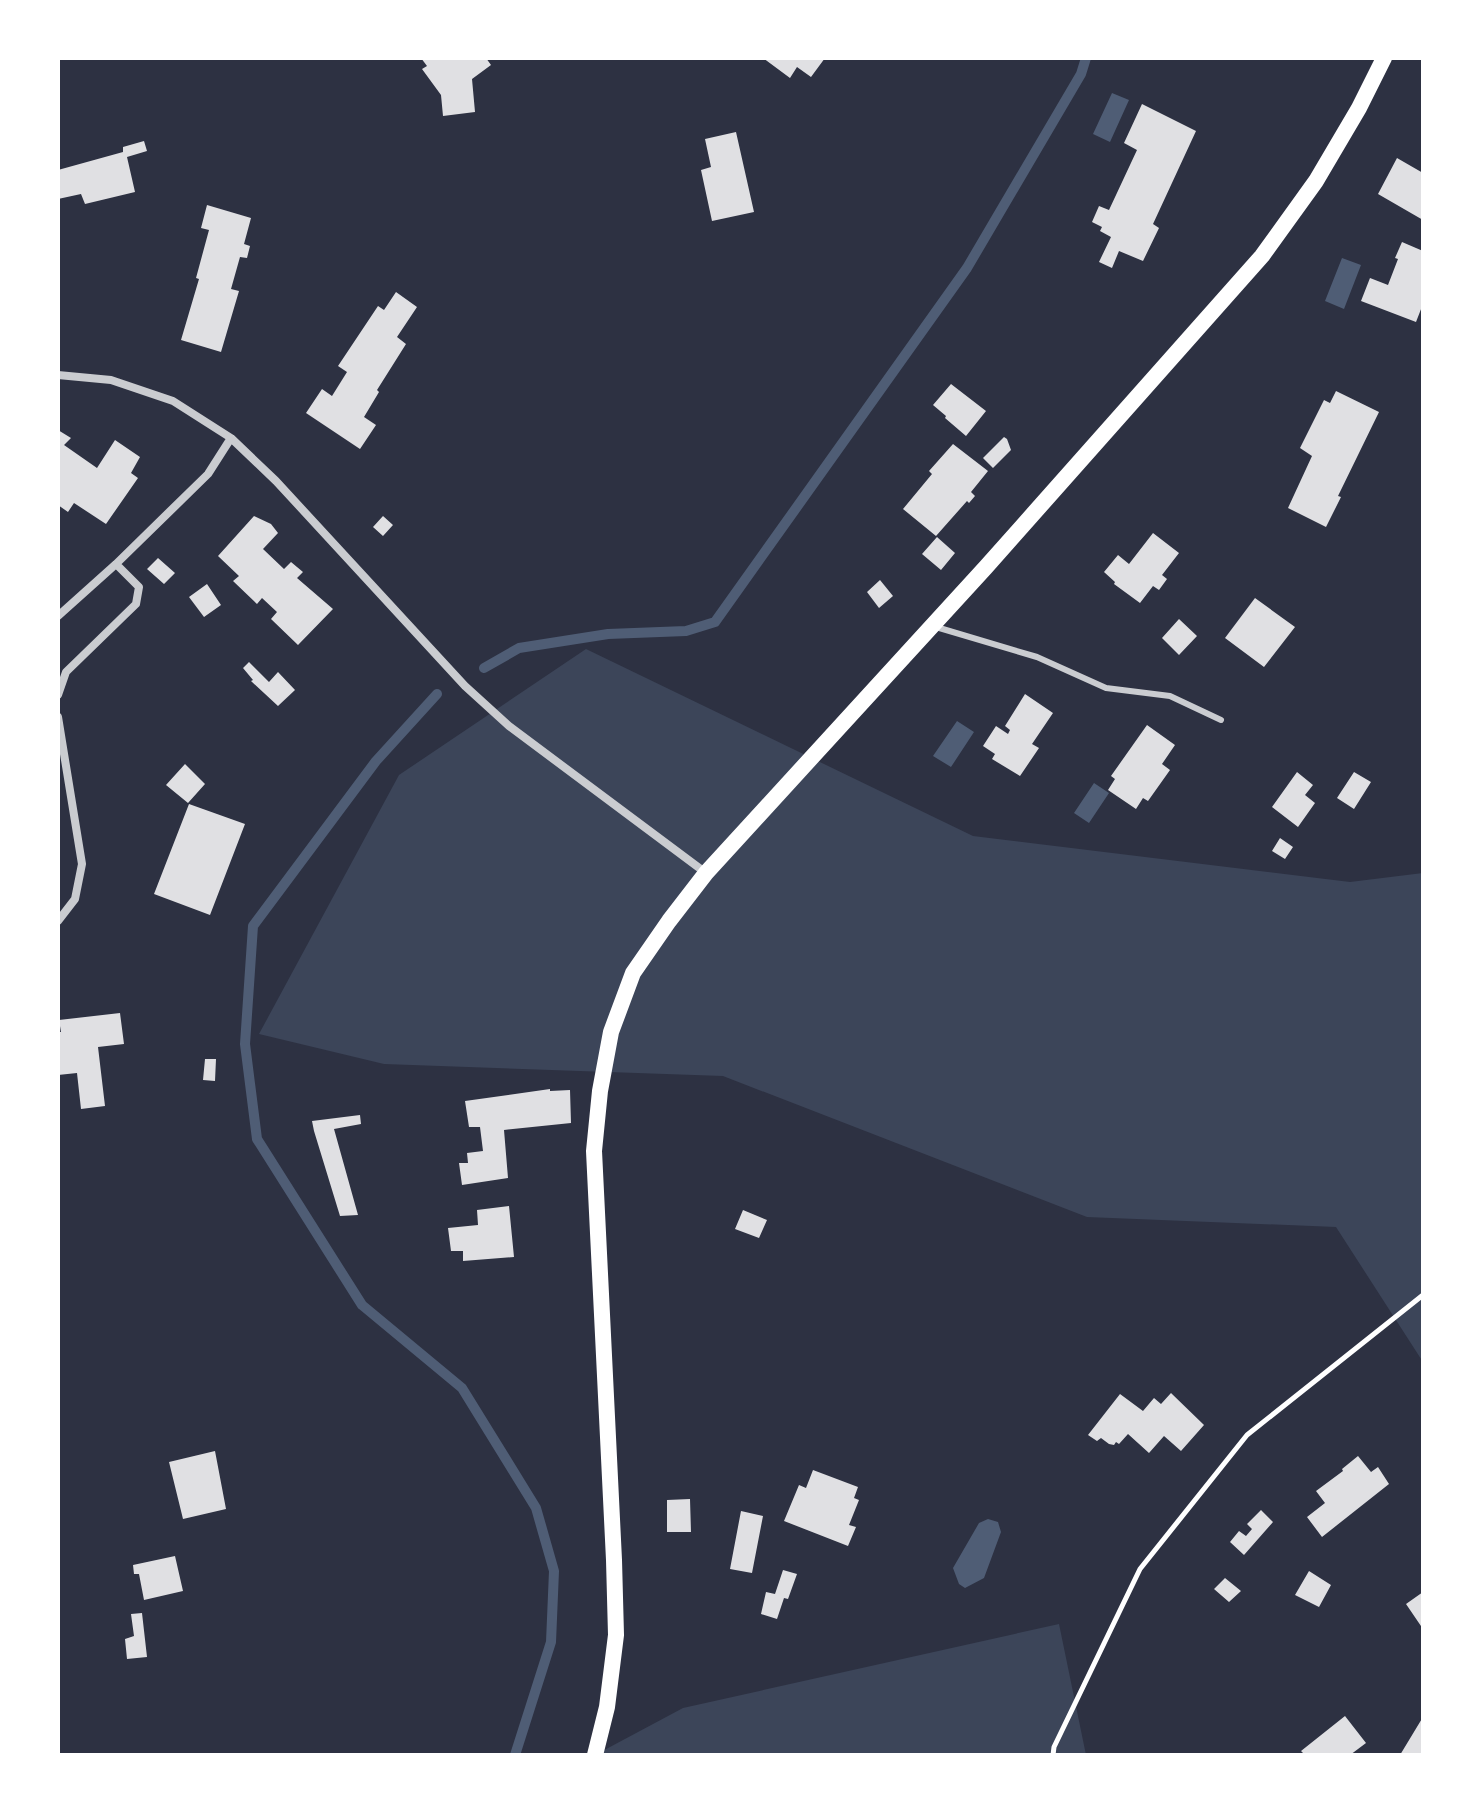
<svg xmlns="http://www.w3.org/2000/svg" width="1481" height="1813" viewBox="0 0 1481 1813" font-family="'Space Grotesk',sans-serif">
<rect width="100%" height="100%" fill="#2d3142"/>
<path fill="#3c4559" d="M586,649L973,836L1350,882L1423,873V1362L1336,1227L1087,1217L723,1076L384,1064L259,1034L399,775Z
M1059,1624L1086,1755H595L683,1708Z"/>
<path fill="#4f5d75" d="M1112,93L1129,100L1110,142L1093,134Z
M1342,258L1361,265L1344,309L1325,301Z
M957,721L974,732L951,767L933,756Z
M1094,783L1109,793L1089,823L1074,813Z
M988,1519L998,1522L1001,1532L984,1578L965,1588L959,1584L953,1568L979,1523Z"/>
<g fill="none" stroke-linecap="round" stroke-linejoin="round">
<path stroke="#4f5d75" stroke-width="10" d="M484,668L519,648L608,634L686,631L715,622L967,268L1081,74L1086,58
M437,694L376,761L253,926L245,1044L257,1139L362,1305L462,1388L536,1508L554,1571L551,1642L515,1755"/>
</g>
<path fill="#e0e0e3" d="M421,58H486L491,65L472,79L475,112L443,116L441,95L422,69L427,66Z
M763,58H825L811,77L797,67L790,78Z
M1142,104L1196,131L1153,224L1159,228L1143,261L1119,251L1112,268L1099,262L1111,237L1100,231L1102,227L1092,222L1099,206L1109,210L1137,150L1124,143Z
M736,132L754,212L712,221L701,170L711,167L705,139Z
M144,141L147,151L127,157L135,192L85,204L81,194L58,199V170L123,152V147Z
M1397,158L1423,173V220L1378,194Z
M207,205L251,218L244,244L250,246L247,258L240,257L231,289L239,291L221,352L181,340L199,279L196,278L209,230L201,228Z
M1402,242L1423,251V304L1416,322L1361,301L1370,278L1388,285L1398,259L1395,258Z
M396,292L417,307L397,337L406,344L377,390L379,392L364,417L376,425L360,449L306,413L322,389L332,396L347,372L338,366L378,306L384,310Z
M951,384L986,411L966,436L945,418L946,416L933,405Z
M1336,391L1379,412L1338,496L1341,497L1326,527L1288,508L1312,456L1300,448L1324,400L1330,403Z
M58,430L71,438L64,445L97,468L115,440L140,457L131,473L138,478L106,524L74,503L68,512L58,505Z
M1004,437L1007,439L1011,450L993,468L983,458Z
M953,444L988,471L971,492L975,496L969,503L967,501L936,536L903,509L932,474L929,471Z
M254,516L271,524L278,533L263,549L284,569L291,562L303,572L297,578L333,609L298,645L271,619L277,612L262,598L257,604L233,581L239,576L218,556Z
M383,516L393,525L383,536L373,527Z
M1153,533L1179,553L1162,575L1167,579L1159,590L1153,586L1140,603L1114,584L1115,582L1104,572L1118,555L1129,564Z
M937,537L955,553L941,570L922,554Z
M158,558L175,573L164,584L147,569Z
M880,580L893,596L879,608L867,592Z
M207,584L221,605L204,617L189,597Z
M1255,598L1295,627L1264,667L1225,638Z
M1179,619L1197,636L1179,655L1162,638Z
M249,662L269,682L278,672L295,690L278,706L251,681L253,680L243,668Z
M1025,694L1053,713L1032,744L1039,748L1020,776L992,759L995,754L983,746L996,726L1008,734L1010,730L1005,726Z
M1147,725L1175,745L1162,764L1170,770L1148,801L1143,798L1136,809L1108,790L1115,779L1111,776Z
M185,764L205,784L188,803L166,785Z
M1297,772L1313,785L1305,795L1315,803L1298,827L1272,807Z
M1354,772L1371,782L1354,809L1337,798Z
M189,804L245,824L210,915L154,894Z
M1280,838L1293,847L1285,859L1272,851Z
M120,1013L124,1044L98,1047L105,1106L81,1109L77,1073L58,1075V1032H61L59,1020Z
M205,1059H216L215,1081L203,1080Z
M550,1089V1091L570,1090L571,1123L504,1130L508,1178L462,1185L459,1163H468L467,1153L483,1151L480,1127H469L465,1101Z
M360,1115L361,1124L334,1129L358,1215L340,1216L314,1131L312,1121Z
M509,1206L514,1257L463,1261V1251H451L448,1228L478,1225L477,1210Z
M743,1210L767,1220L759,1238L735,1229Z
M1171,1393L1204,1425L1181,1451L1164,1436L1149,1453L1128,1434L1119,1444L1116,1442L1114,1445L1109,1444L1101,1438L1097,1441L1088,1435L1120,1394L1143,1411L1154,1398L1161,1404Z
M215,1451L226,1509L183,1519L169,1462Z
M1358,1456L1371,1472L1378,1467L1389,1484L1322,1537L1307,1517L1325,1503L1316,1491L1343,1471L1342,1469Z
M813,1470L858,1487L854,1498L859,1500L849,1525L856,1527L848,1546L784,1521L799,1485L806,1488Z
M690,1499L691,1532H667V1500Z
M1261,1510L1273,1522L1244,1555L1230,1542L1239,1531L1246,1536L1252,1529L1247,1524Z
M741,1511L763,1516L752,1573L730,1569Z
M175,1556L183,1591L144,1600L139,1574H134L133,1565Z
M783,1570L797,1574L788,1599L784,1598L777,1619L761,1614L766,1592L775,1594Z
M1309,1571L1331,1585L1319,1607L1295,1595Z
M1225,1578L1241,1591L1229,1602L1214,1589Z
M1423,1592V1629L1406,1604Z
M142,1613L147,1657L127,1659L125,1639L134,1636L131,1614Z
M1345,1716L1366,1743L1350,1755H1305L1301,1751Z
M1423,1717V1755H1400Z"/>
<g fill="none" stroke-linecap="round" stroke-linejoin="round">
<path stroke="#fff" stroke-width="5" d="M1053,1755L1054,1747L1140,1569L1247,1435L1423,1295"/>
<path stroke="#caccd0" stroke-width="6" d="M936,627L1037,657L1106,688L1170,696L1221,720"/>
<path stroke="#caccd0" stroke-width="8" d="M58,375L111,380L173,401L231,438L276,481L465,686L509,726L706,873
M58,616L116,564L208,474L231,438
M58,695L66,672L136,604L139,587L116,564
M58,717L82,864L75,899L58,921"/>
<path stroke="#fff" stroke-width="16" d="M595,1755L607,1707L616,1635L614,1560L594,1151L600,1091L611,1032L633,973L669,921L706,873L986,567L1262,256L1316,181L1359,108L1384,58"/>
</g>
<rect width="1481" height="1813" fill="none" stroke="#ffffff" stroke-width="120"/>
</svg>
